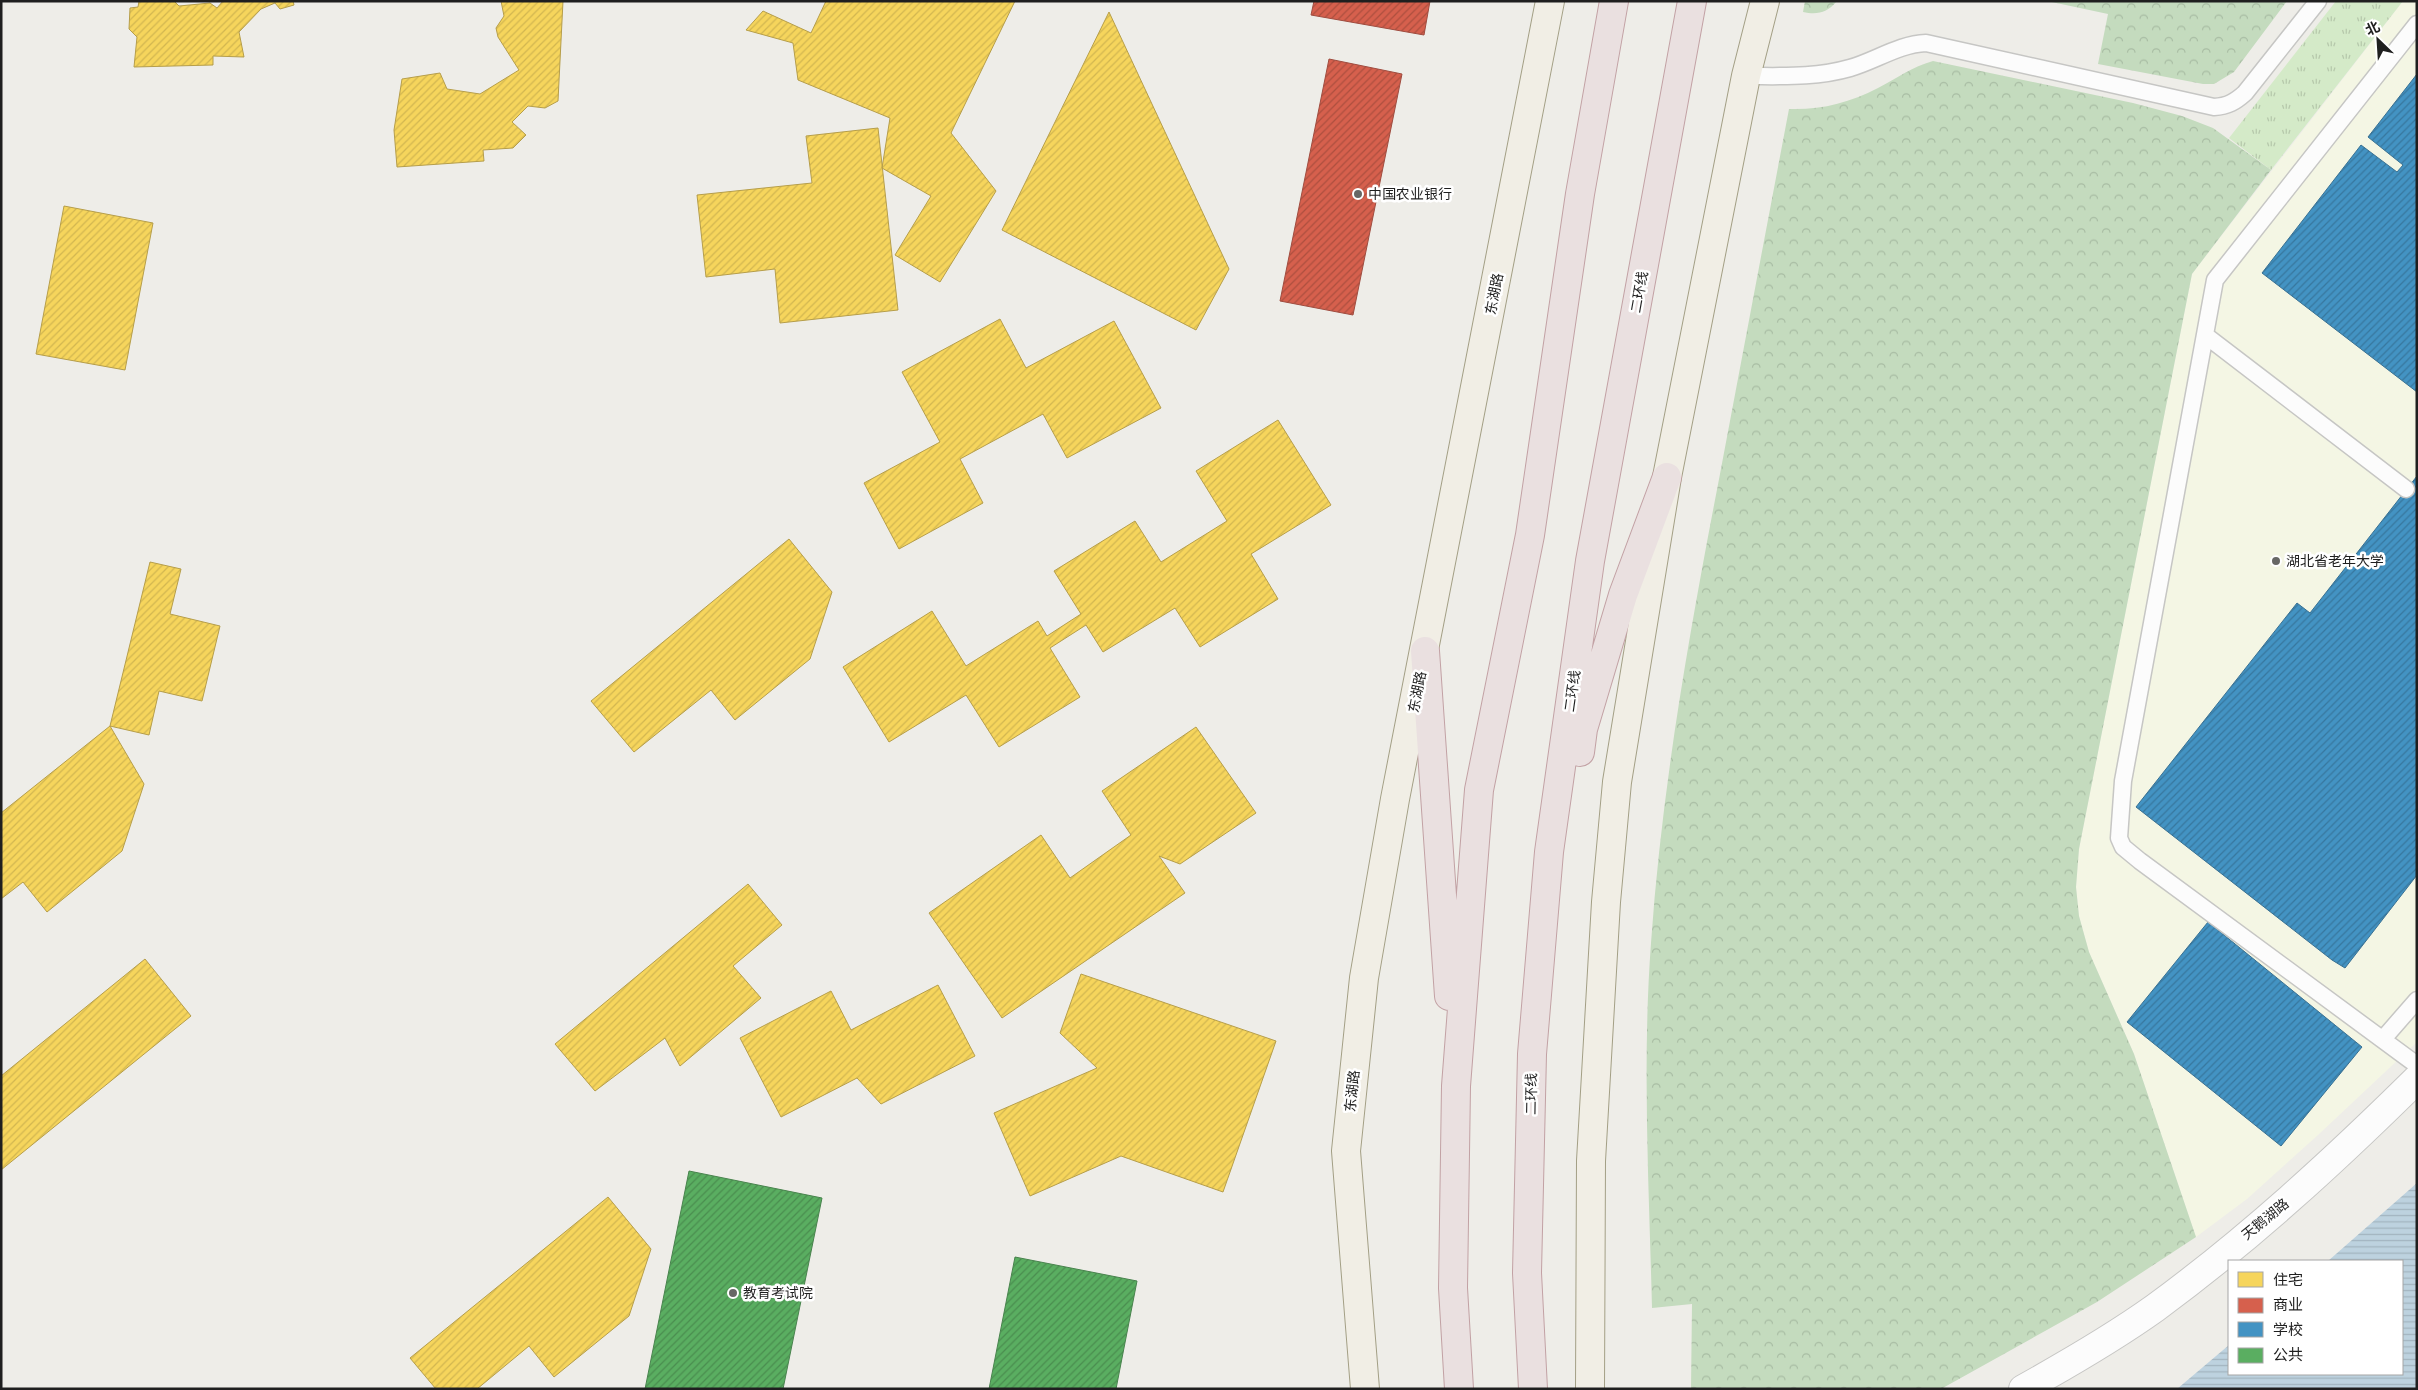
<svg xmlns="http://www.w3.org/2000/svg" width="2418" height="1390" viewBox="0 0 2418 1390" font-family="Montserrat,'Noto Sans SC',sans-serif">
<defs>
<pattern id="grass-tufts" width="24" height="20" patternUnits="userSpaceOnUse" patternTransform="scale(1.25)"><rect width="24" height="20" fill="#d4eac8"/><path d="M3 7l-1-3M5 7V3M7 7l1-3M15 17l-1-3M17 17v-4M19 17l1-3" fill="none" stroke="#b6c8ab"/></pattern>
<pattern id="forest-crowns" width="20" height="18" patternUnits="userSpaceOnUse" patternTransform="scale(1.25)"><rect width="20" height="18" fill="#c4dbbe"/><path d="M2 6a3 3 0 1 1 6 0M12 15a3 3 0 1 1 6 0" fill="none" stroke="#a8bca3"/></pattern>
<pattern id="water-rules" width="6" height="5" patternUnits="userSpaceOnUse" patternTransform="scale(1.25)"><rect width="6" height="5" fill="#bdd2df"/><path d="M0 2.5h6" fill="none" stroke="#a2b4bf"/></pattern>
<pattern id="homes-hatch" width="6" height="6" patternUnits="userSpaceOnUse" patternTransform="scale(1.25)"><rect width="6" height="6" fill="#f6d55c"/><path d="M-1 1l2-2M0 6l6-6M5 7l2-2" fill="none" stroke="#d2b650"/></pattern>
<pattern id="shops-hatch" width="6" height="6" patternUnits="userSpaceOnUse" patternTransform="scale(1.25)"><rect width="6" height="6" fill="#d6604d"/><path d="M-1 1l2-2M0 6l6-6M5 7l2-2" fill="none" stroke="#ad4f3f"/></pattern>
<pattern id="schools-hatch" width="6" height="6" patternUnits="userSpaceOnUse" patternTransform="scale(1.25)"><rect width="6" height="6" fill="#4393c3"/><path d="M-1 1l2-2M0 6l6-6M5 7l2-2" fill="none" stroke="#37779e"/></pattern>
<pattern id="public-hatch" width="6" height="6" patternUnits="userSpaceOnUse" patternTransform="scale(1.25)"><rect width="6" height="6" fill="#5aae61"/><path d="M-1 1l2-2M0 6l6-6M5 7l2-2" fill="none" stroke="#4a8d4f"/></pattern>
</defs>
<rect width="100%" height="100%" fill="#eeede8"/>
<path fill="#f4f6e4" d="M2403,1H2417V1042L2318,1135L2247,1199L2196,1237L2134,1054L2089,952L2079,916L2076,887L2079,849L2192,274Z"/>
<path fill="url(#grass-tufts)" d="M2336,1H2403L2271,170L2229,138Z"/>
<path fill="url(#forest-crowns)" d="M1805,1H1837C1827,13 1817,15 1803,12Z
M2047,1H2287L2234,72L2214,84H2203L2098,64L2108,14Z
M1933,61L2133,103L2182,116L2213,128L2271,170L2192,274L2079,849L2076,887L2079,916L2089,952L2134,1054L2196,1237L2097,1302L1941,1389H1691L1692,1304L1652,1308C1649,1186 1642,1064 1651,943C1662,785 1690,629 1720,474C1743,352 1766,230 1789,109C1821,110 1849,103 1878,88C1897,78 1912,67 1933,61Z"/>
<path fill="url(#water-rules)" d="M2417,1183V1389H2177L2229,1345V1374H2402V1261H2328Z"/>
<path fill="url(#homes-hatch)" stroke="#b69e4a" d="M139,1H174L179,6L210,3L217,8L223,1H293L294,5L280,9L275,3L261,9L239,32L244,57L213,56V65L134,67L137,37L129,29L130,8L138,7Z
M501,1H563L558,101L545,108L528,106L512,122L526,135L513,148L483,150L484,161L397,167L394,130L402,79L440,73L447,89L480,94L519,70L498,37L496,28L504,16Z
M826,1H1015L951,133L996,191L940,282L895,255L931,196L882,168L890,118L798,80L793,43L746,30L763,11L811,33Z
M1109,12L1229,269L1196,330L1002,230Z
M878,128L898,310L780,323L775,269L706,277L697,195L812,183L806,136Z
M64,206L153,223L125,370L36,354Z
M1000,319L1026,368L1114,321L1161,408L1067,458L1043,414L960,459L983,503L899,549L864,483L940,442L902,372Z
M1278,420L1331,505L1251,554L1278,599L1200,647L1175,608L1103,652L1086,625L1050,648L1080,697L999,747L966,695L889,742L843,667L932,611L966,666L1038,621L1047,636L1081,614L1054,571L1135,521L1161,562L1227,521L1196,471Z
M789,539L832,592L810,659L735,720L711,690L634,752L591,701Z
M150,562L181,569L170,614L220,626L202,701L159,691L149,735L110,726Z
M110,726L144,784L122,851L47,912L23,882L1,899V813Z
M1196,727L1256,813L1180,864L1159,856L1185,893L1002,1018L929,913L1041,835L1070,878L1131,835L1102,791Z
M748,884L782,925L733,966L761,998L680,1066L665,1038L595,1091L555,1044Z
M145,959L191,1016L1,1170V1076Z
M1081,974L1276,1041L1223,1192L1121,1156L1030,1196L994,1113L1097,1068L1060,1033Z
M938,985L975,1056L881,1104L857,1078L781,1117L740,1038L831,991L851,1030Z
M608,1197L651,1249L629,1316L554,1377L529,1346L477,1389H436L410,1358Z"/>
<path fill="url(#shops-hatch)" stroke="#9f4c3f" d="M1314,1H1430L1424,35L1311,15Z
M1329,59L1402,74L1353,315L1280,301Z"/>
<path fill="url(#schools-hatch)" stroke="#387092" d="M2417,74V392L2262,273L2361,145L2397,172L2403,165L2368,137Z
M2417,476V875L2345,968L2332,960L2136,807L2297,603L2310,613Z
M2208,922L2362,1047L2281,1146L2127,1022Z"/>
<path fill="url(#public-hatch)" stroke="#48834d" d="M689,1171L822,1198L783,1389H645Z
M1015,1257L1137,1281L1116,1389H989Z"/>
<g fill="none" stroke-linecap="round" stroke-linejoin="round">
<g stroke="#c6c6c4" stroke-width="19">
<path id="lane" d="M2417,24L2215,280L2123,781L2119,838L2123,847L2140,861L2417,1065
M1746,76C1782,76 1815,78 1850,68C1875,61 1899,44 1926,43L2214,107C2228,106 2235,102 2245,93L2318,1
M2205,335L2406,489
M2383,1039L2417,1000"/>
</g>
<g stroke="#c6c6c4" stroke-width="30">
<path id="street" d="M2023,1389C2068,1364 2113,1338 2155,1308C2249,1239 2334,1161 2417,1079"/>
</g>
<g stroke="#a39f85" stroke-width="30">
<path id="primary" d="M1365,1389L1346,1151L1364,978L1395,799L1550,1
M1590,1389L1591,1161L1606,902L1617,782L1667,477L1746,76L1765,1"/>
</g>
<g stroke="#c2a1a4" stroke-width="30">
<path id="highway" d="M1425,651L1449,996
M1580,752L1583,729L1623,595L1667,477
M1459,1389L1453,1288L1456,1086L1479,790L1530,535L1580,194L1614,1
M1533,1389L1527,1273L1532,1054L1549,852L1590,561L1692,1"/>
</g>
<use href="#lane" stroke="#fcfcfc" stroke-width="16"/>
<use href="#street" stroke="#fcfcfc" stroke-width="28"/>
<use href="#primary" stroke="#f1eee5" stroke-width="28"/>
<use href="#highway" stroke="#eae0e0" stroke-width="28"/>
</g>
<g fill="#676765" stroke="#fff" stroke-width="2">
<circle cx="1358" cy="194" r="5"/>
<circle cx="2276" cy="561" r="5"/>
<circle cx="733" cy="1293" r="5"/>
</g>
<g text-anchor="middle" stroke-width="5" stroke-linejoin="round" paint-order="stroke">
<g font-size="14" fill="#1f1f1f" stroke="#fff" text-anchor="start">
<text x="1368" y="199">中国农业银行</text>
<text x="2286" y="566">湖北省老年大学</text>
<text x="743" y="1298">教育考试院</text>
</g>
<g font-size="14" fill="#1f1f1f" stroke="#fff">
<text transform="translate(1639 292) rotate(-80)" y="5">二环线</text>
<text transform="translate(1494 294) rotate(-79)" y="5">东湖路</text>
<text transform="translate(1572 691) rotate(-82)" y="5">二环线</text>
<text transform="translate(1417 692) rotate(-79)" y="5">东湖路</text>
<text transform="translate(1352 1091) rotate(-84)" y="5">东湖路</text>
<text transform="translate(1531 1094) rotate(-89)" y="5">二环线</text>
<text transform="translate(2265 1219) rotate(-39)" y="5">天鹅湖路</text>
</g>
</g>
<rect width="2418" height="1390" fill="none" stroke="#1f1f1f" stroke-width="5"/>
<rect x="2228" y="1260" width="175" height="115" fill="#ffffff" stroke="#a5a5a5"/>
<rect x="2238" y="1272" width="25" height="15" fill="#f6d55c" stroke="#a5a5a5"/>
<text x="2273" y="1285" font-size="15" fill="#1f1f1f">住宅</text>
<rect x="2238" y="1298" width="25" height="15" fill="#d6604d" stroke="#a5a5a5"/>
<text x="2273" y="1310" font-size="15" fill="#1f1f1f">商业</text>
<rect x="2238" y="1322" width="25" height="15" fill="#4393c3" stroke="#a5a5a5"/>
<text x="2273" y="1335" font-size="15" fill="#1f1f1f">学校</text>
<rect x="2238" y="1348" width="25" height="15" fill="#5aae61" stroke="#a5a5a5"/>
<text x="2273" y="1360" font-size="15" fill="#1f1f1f">公共</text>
<g transform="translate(2378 40) rotate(335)" stroke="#ffffff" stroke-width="4" paint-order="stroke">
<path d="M0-4L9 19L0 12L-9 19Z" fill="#1f1f1f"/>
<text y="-8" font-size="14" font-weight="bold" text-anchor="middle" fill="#1f1f1f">北</text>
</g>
</svg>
